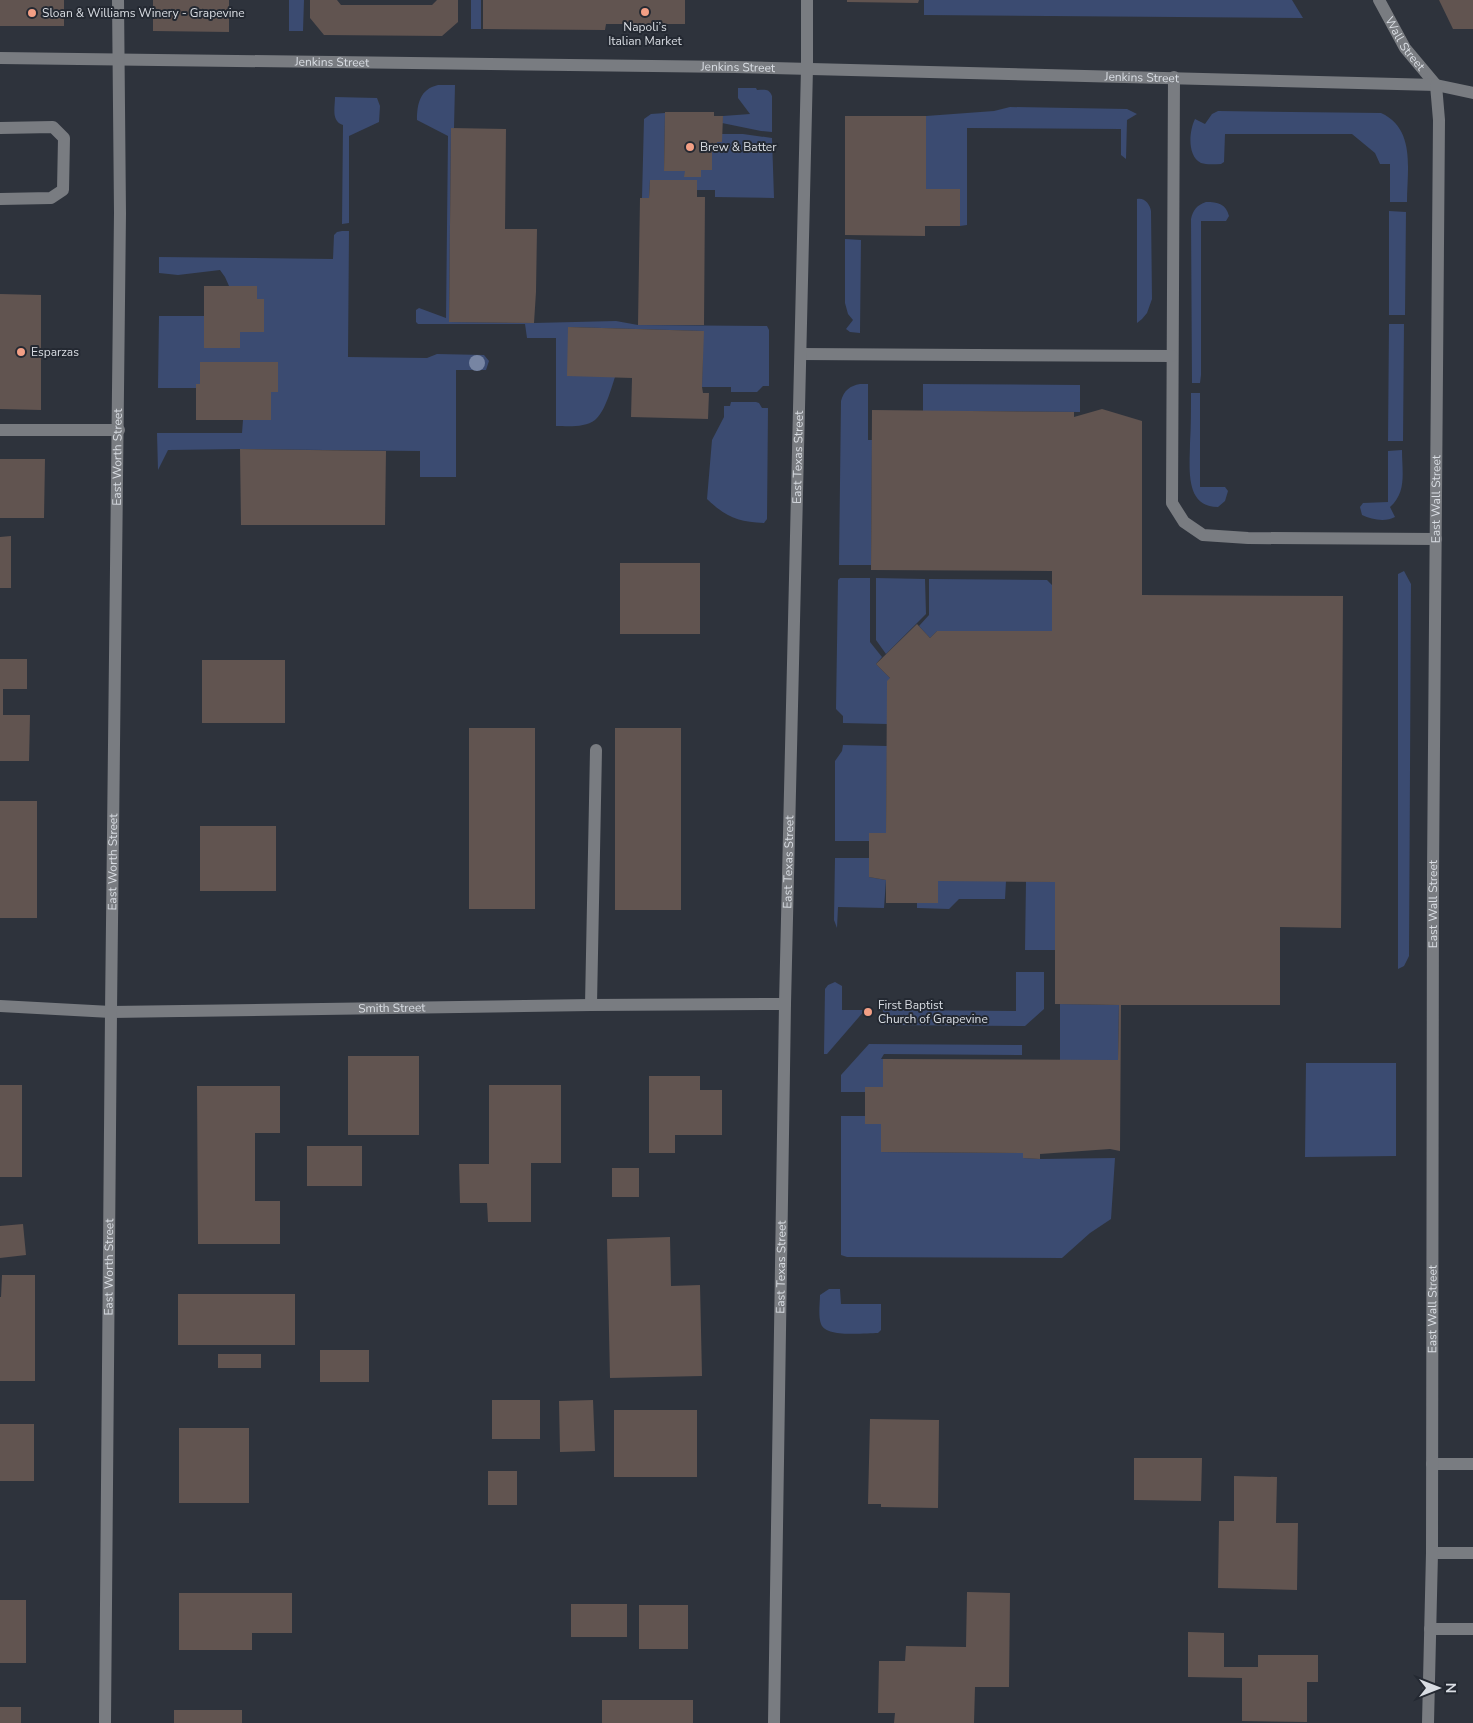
<svg xmlns="http://www.w3.org/2000/svg" width="1473" height="1723" viewBox="0 0 1473 1723" font-family="'Nunito Sans',sans-serif">
<rect width="100%" height="100%" fill="#2e333c"/>
<path fill="#3b4b71" d="M289,0H304L303,31H289Z
M471,0H481V29H471Z
M924,0H1292L1303,18L924,15Z
M438,85H455L454,128L451,129L449,322L534,323L616,321L638,325L767,326L769,330V386H763L757,392H731V387H702L703,331L568,327L615,377C611,389 605,412 595,420C585,428 567,426 556,426V338H527L525,324H418L416,322V310L419,308L446,318L448,136L417,120C417,104 420,89 438,85Z
M738,88H756L757,90C764,90 769,88 772,96V132L761,131L722,123L723,116L750,114L738,98Z
M335,97L377,98L380,106L379,122L349,136V223L342,224L343,125C331,121 335,108 335,97Z
M1010,107L1127,109L1137,114L1127,120L1126,159L1121,155V129L967,128V225L960,226V190L926,189V116L994,111Z
M1218,111L1381,113C1416,129 1407,170 1407,202H1390V164H1380L1375,153L1352,134H1225L1224,162L1221,164C1215,164 1207,165 1201,163C1187,156 1189,131 1195,119L1205,124L1212,114Z
M665,113L664,171H685V177H701V170H712V152L716,151L717,142H722V134H743L772,138L774,198L715,197V190H697V180H650L649,198H642L644,119L651,114Z
M1137,199C1144,197 1150,204 1151,211L1152,299L1147,313L1142,319L1137,323Z
M1206,202C1218,202 1226,204 1229,216L1226,221H1201V375L1200,383H1192L1191,219C1193,210 1197,205 1206,202Z
M1389,211L1406,212L1405,315H1389Z
M342,231H349L348,357L427,358L437,354L484,355L489,361L486,370H456V477H420V451L240,449L168,450L158,470L157,433H242L243,420H271V392H278V362H201L200,384H196V388H158L159,316H204V348H240V332H264V300L257,299V286H229L225,277L220,270L178,275L159,273V257L333,259L334,235L337,232Z
M845,239L861,240L860,333L850,332L846,329L853,320L848,314L845,303Z
M1389,324H1404L1403,441H1388Z
M860,384H868V440H872L871,565H839L841,401C844,390 850,386 860,384Z
M923,384L1080,385V412L923,411Z
M1191,393H1200V487H1225L1228,491L1225,501L1218,507C1184,507 1190,467 1190,443C1191,427 1191,410 1191,393Z
M731,402H756L759,403L762,408H768L767,519L764,523C738,522 726,517 707,499L712,440L724,417V406H730Z
M1402,450C1402,472 1407,492 1390,507L1395,517C1386,522 1372,520 1362,515L1360,507L1363,503L1388,502V451Z
M1404,571L1411,584L1409,956L1404,966L1398,969V574Z
M840,578H870V642L882,657L876,664L890,678L887,724L843,723V716L836,709L838,580Z
M876,578L925,579L926,614L886,654L876,640Z
M929,579L1047,580L1052,585V631H937L930,638L919,626L929,615Z
M843,745L887,746L886,833H869V841H835V761L842,751Z
M835,858H869V877L886,880L884,908L838,907L837,928L834,920Z
M938,881H1006L1005,899H959L949,909L917,908V903H938Z
M1026,881L1055,882V950H1025Z
M1016,972H1044V1009L1025,1026L884,1025L883,1010L1016,1011Z
M835,982L842,986V1010H865L827,1054H824L825,989L828,985Z
M1060,1004L1119,1005L1118,1060L1060,1061Z
M869,1044L1022,1045V1055L884,1054L881,1059H883V1087H865V1092H841V1075Z
M1306,1063H1396V1156L1305,1157Z
M841,1116H865V1124H881V1152L1023,1153V1158L1040,1159L1115,1158L1111,1219L1090,1233L1062,1258L847,1257L841,1255Z
M829,1289H840L841,1304H881V1330L878,1333C865,1333 826,1338 821,1324C818,1316 820,1303 820,1295Z"/>
<path fill="#615450" d="M0,0H64V26H0Z
M153,0H229V32L153,31Z
M310,0H337L341,5H432L437,0H458V22L442,36L324,35L310,18Z
M483,0H685V24H606L605,30L483,29Z
M847,0H919L918,3L847,2Z
M1439,0H1473V29H1453Z
M665,112H714V116H723L722,142H717L716,152H712V170H701V177H684L685,171H664Z
M845,116H926V189H960V226H925V236L845,235Z
M451,128L506,129L505,229H537L536,292L534,323L449,322Z
M650,180H697V197H705L704,325H638L640,198H649Z
M204,286H257V299H264V332H240V348H204Z
M0,294L41,295V410L0,409Z
M568,327L704,331L702,387L703,393H709L708,419L631,417L632,378L567,376Z
M200,362H278V392H271V420H196V384H200Z
M1102,409L1142,421V595L1343,596L1341,928L1280,927V1005H1121L1120,1151L1110,1149L1040,1154V1159L1023,1158V1153L881,1152V1124H865V1087H883V1059L1118,1060L1119,1005L1055,1004V882L938,881V903H886V880L869,877V833H886L887,681L890,678L876,664L917,624L930,638L937,631H1052V571L871,570L872,410L1074,412V417Z
M240,449L386,451L385,525H241Z
M0,459H45L44,518H0Z
M11,536V588H0V537Z
M620,563H700V634H620Z
M0,659H27V689H3V715H30L29,761H0Z
M202,660H285V723H202Z
M469,728H535V909H469Z
M615,728H681V910H615Z
M0,801H37V918H0Z
M200,826H276V891H200Z
M348,1056H419V1135H348Z
M649,1076H700V1090H722V1135H675V1153H649Z
M0,1085H22V1177H0Z
M489,1085H561V1163H531V1222H488L487,1203H460L459,1164H489Z
M197,1086H280V1133H255V1201H280V1244H198Z
M307,1146H362V1186H307Z
M612,1168H639V1197H612Z
M23,1224L26,1255L0,1258V1226Z
M670,1237L671,1286L700,1285L702,1376L610,1378L607,1239Z
M2,1275H35V1381H0V1297H1Z
M178,1294H295V1345H178Z
M320,1350H369V1382H320Z
M218,1354H261V1368H218Z
M492,1400H540V1439H492Z
M593,1400L595,1451L560,1452L559,1401Z
M614,1410H697V1477H614Z
M870,1419L939,1420L938,1508L881,1507V1504H868Z
M0,1424H34V1481H0Z
M179,1428H249V1503H179Z
M1134,1458H1202L1201,1501L1134,1500Z
M488,1471H517V1505H488Z
M1234,1476L1277,1477L1276,1523H1298L1297,1590L1218,1588L1219,1521H1234Z
M967,1592L1010,1593L1009,1687H975L974,1723H894L895,1713H878L879,1661H905L906,1646L966,1647Z
M179,1593H292V1633H252V1650H179Z
M0,1600H26V1663H0Z
M571,1604H627V1637H571Z
M639,1605H688V1649H639Z
M1188,1632L1224,1633V1667H1258V1655H1318V1682H1307V1722L1242,1721V1678L1188,1677Z
M602,1700H693V1723H602Z
M0,1707H21V1723H0Z
M174,1710H242V1723H174Z"/>
<g fill="none" stroke-linecap="round" stroke-linejoin="round">
<g stroke="#797c81" stroke-width="12">
<path id="s1" d="M1379,0L1405,48L1436,85"/>
<path id="s2" d="M0,58L735,67L1436,85L1473,93"/>
<path d="M1174,77L1172,503L1184,522L1203,535L1248,538L1436,539"/>
<path d="M0,128L53,127L64,138L63,190L51,198L0,199"/>
<path d="M801,354L1172,356"/>
<path d="M0,430H119"/>
<path d="M591,1005L596,750"/>
<path id="s3" d="M0,1006L111,1012L591,1005L785,1004"/>
<path d="M1432,1464H1473"/>
<path d="M1432,1553H1473"/>
<path d="M1430,1629H1473"/>
<path id="s4" d="M105,1723L111,1012L120,213L118,0"/>
<path id="s5" d="M774,1723L785,1004L807,68V0"/>
<path id="s6" d="M1428,1723L1432,1553L1433,874L1439,120L1436,85"/>
</g>
</g>
<circle fill="#7785a3" cx="477" cy="363" r="8"/>
<g fill="#f39f85" stroke="#242932" stroke-width="2">
<circle cx="645" cy="12" r="5"/>
<circle cx="32" cy="13" r="5"/>
<circle cx="690" cy="147" r="5"/>
<circle cx="21" cy="352" r="5"/>
<circle cx="868" cy="1012" r="5"/>
</g>
<g text-anchor="middle" stroke-width="4" stroke-linejoin="round" paint-order="stroke">
<g font-size="12" fill="#d9dde3" stroke="#242932" text-anchor="start">
<text x="42" y="17">Sloan &amp; Williams Winery - Grapevine</text>
<text x="645" y="31" text-anchor="middle">Napoli’s<tspan x="645" dy="14">Italian Market</tspan></text>
<text x="700" y="151">Brew &amp; Batter</text>
<text x="31" y="356">Esparzas</text>
<text x="878" y="1009">First Baptist<tspan x="878" dy="14">Church of Grapevine</tspan></text>
</g>
<g font-size="12" fill="#d9dde3" stroke="#242932">
<text dy="4" stroke="none"><textPath href="#s1" startOffset="51">Wall Street</textPath></text>
<text dy="4" stroke="none"><textPath href="#s2" startOffset="332">Jenkins Street</textPath></text>
<text dy="4" stroke="none"><textPath href="#s2" startOffset="738">Jenkins Street</textPath></text>
<text dy="4" stroke="none"><textPath href="#s2" startOffset="1142">Jenkins Street</textPath></text>
<text dy="4" stroke="none"><textPath href="#s4" startOffset="1266">East Worth Street</textPath></text>
<text dy="4" stroke="none"><textPath href="#s5" startOffset="1266">East Texas Street</textPath></text>
<text dy="4" stroke="none"><textPath href="#s6" startOffset="1224">East Wall Street</textPath></text>
<text dy="4" stroke="none"><textPath href="#s4" startOffset="861">East Worth Street</textPath></text>
<text dy="4" stroke="none"><textPath href="#s5" startOffset="861">East Texas Street</textPath></text>
<text dy="4" stroke="none"><textPath href="#s6" startOffset="819">East Wall Street</textPath></text>
<text dy="4" stroke="none"><textPath href="#s3" startOffset="392">Smith Street</textPath></text>
<text dy="4" stroke="none"><textPath href="#s4" startOffset="456">East Worth Street</textPath></text>
<text dy="4" stroke="none"><textPath href="#s5" startOffset="456">East Texas Street</textPath></text>
<text dy="4" stroke="none"><textPath href="#s6" startOffset="414">East Wall Street</textPath></text>
</g>
</g>
<g transform="translate(1438 1688) rotate(90)" stroke="#242932" stroke-width="4" paint-order="stroke">
<path d="M0-4L9 19L0 12L-9 19Z" fill="#d9dde3"/>
<text y="-8" font-size="14" font-weight="bold" text-anchor="middle" fill="#d9dde3">N</text>
</g>
</svg>
